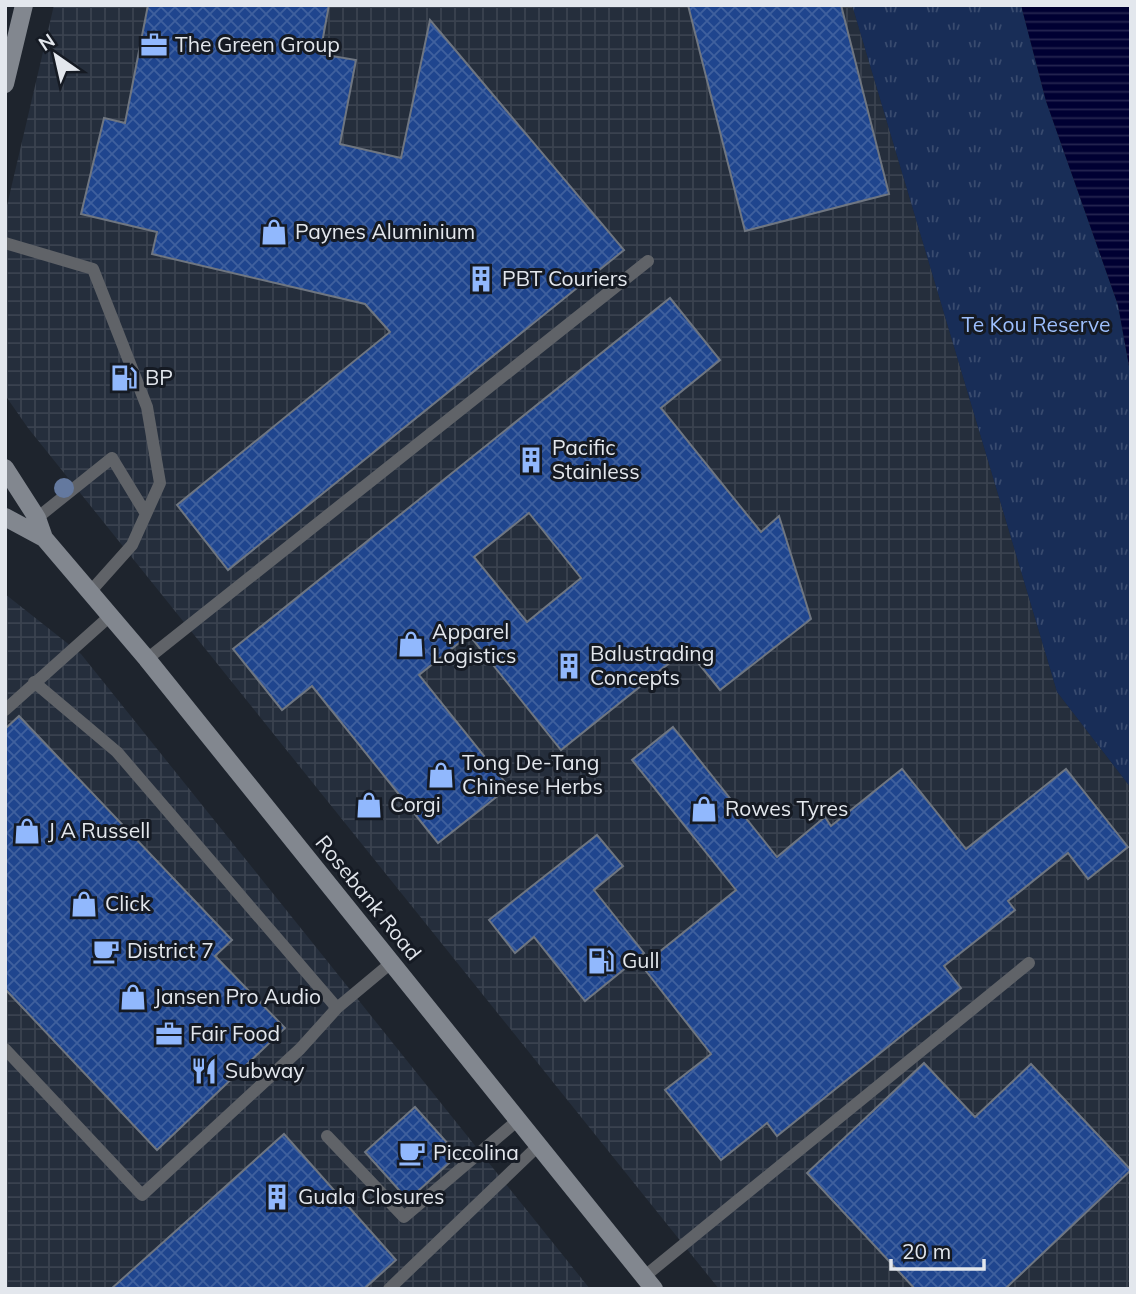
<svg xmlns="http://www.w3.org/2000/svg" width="1136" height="1294" viewBox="0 0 1136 1294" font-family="Mulish,sans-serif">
<defs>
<pattern id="industrial-grid" width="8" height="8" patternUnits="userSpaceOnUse" patternTransform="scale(1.75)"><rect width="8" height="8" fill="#252e3c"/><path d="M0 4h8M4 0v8" fill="none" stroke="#3a424f"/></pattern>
<pattern id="park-tufts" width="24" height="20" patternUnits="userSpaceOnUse" patternTransform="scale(1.75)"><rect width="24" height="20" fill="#182d57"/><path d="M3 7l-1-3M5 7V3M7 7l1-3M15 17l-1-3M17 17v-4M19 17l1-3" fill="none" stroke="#394b6f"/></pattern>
<pattern id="water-rules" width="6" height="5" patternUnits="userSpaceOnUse" patternTransform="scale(1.75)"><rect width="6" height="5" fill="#000032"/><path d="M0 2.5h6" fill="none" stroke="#252550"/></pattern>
<pattern id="building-cross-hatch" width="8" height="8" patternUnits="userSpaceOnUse" patternTransform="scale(1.75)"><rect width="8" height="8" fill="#1f458e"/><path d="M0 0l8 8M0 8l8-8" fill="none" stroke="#3f609e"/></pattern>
</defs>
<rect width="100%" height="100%" fill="#1e242d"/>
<path fill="url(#industrial-grid)" d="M54,5H852L1057,692L1131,788V1289H719L28,428L5,395V214Z
M5,594L81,654L590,1289H5Z"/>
<path fill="url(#park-tufts)" d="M852,5H1021L1046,101L1118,305L1131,377V788L1057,692Z"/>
<path fill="url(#water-rules)" d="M1021,5H1131V377L1118,305L1046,101Z"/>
<path fill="url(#building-cross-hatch)" stroke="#6f7681" stroke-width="2" fill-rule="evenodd" d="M148,5H329L320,54L356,60L340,144L401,158L430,20L624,250L228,570L177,505L390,332L365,304L152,254L157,232L81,214L104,118L125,123Z
M688,5H841L889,194L745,231Z
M670,298L720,360L661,408L761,532L779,516L811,619L720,690L687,649L561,750L469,635L419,675L509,787L438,843L312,686L282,710L233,649ZM529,513L581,578L527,622L474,557Z
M19,716L232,940L215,956L285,1028L157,1150L5,989V729Z
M673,727L777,857L825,817L831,826L902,769L966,849L1066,769L1128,847L1088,879L1068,853L1008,901L1015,910L944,966L961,988L777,1136L767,1123L721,1160L665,1090L711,1054L642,966L736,890L632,760Z
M597,835L623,866L594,890L644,953L585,1001L534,937L515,953L489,920Z
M924,1063L975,1117L1031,1064L1131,1170L1005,1289H915L807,1173Z
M415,1107L458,1155L408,1200L365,1152Z
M284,1134L396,1260L364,1289H111Z"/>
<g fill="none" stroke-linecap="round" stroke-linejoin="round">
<path stroke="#606368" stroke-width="12" d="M5,243L93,269L147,407L160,483L146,514
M37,518L112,458L146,514L132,545L90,592
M147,659L648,261
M34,682L117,752L337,1008
M5,710L110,616
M5,1049L142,1195L300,1049L337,1008L391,963
M327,1136L404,1217L518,1120
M645,1276L1029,963
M389,1289L538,1146"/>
<path stroke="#82878f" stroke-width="18" d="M5,84L24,5
M5,468L37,518L44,538
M5,517L44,538L147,659L654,1289"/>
</g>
<circle fill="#64799f" cx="64" cy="488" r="10"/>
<defs>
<g id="office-bare" transform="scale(2.1)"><path d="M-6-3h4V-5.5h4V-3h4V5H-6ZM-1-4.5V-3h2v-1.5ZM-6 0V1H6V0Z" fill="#91b8fd" stroke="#151a23" stroke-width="2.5" paint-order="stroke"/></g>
<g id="shop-bare" transform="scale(2.1)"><path d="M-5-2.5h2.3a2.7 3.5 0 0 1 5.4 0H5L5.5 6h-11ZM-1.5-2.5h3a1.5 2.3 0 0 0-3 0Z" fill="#91b8fd" stroke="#151a23" stroke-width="2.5" paint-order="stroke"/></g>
<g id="building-bare" transform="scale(2.1)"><path d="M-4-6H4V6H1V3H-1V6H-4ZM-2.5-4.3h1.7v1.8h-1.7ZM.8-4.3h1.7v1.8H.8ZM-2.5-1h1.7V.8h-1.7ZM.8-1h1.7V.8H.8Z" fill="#91b8fd" stroke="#151a23" stroke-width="2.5" paint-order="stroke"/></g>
<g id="fuel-bare" transform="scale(2.1)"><path d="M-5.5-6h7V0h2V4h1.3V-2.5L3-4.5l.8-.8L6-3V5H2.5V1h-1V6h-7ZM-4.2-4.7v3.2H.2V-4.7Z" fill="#91b8fd" stroke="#151a23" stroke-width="2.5" paint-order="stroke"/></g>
<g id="cafe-bare" transform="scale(2.1)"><path d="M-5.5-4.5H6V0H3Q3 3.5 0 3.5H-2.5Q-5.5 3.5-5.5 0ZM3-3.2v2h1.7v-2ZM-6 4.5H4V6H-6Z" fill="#91b8fd" stroke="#151a23" stroke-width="2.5" paint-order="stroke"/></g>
<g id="restaurant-bare" transform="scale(2.1)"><path d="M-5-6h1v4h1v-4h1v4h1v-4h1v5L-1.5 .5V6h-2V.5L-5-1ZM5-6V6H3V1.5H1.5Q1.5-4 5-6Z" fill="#91b8fd" stroke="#151a23" stroke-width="2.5" paint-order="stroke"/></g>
</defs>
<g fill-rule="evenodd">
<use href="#office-bare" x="154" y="45"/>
<use href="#shop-bare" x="274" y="232"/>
<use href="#building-bare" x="481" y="279"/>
<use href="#fuel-bare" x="124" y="378"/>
<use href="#building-bare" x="531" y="460"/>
<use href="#shop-bare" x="411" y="644"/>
<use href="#building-bare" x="569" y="666"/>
<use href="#shop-bare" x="441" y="775"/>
<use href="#shop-bare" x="369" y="805"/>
<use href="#shop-bare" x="704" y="809"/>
<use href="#shop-bare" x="27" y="831"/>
<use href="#shop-bare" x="84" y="904"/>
<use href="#cafe-bare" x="106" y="951"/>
<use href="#fuel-bare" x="601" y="961"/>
<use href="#shop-bare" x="133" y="997"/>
<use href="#office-bare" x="169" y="1034"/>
<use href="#restaurant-bare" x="204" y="1071"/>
<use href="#cafe-bare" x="412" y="1153"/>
<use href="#building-bare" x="277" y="1197"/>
</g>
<g text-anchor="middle" stroke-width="6" stroke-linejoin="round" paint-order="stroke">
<g font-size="21" fill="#e3e7ed" stroke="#151a23" text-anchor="start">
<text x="175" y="52">The Green Group</text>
<text x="295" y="239">Paynes Aluminium</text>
<text x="502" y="286">PBT Couriers</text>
<text x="145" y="385">BP</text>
<text x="552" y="455">Pacific<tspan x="552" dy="24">Stainless</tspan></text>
<text x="432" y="639">Apparel<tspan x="432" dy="24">Logistics</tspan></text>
<text x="590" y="661">Balustrading<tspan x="590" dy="24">Concepts</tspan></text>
<text x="462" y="770">Tong De-Tang<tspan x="462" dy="24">Chinese Herbs</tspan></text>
<text x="390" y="812">Corgi</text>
<text x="725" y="816">Rowes Tyres</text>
<text x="48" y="838">J A Russell</text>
<text x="105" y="911">Click</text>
<text x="127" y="958">District 7</text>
<text x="622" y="968">Gull</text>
<text x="154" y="1004">Jansen Pro Audio</text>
<text x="190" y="1041">Fair Food</text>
<text x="225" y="1078">Subway</text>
<text x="433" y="1160">Piccolina</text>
<text x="298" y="1204">Guala Closures</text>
</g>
<g font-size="21" fill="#9dbffd" stroke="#151a23">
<text x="1036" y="332">Te Kou Reserve</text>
</g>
<g font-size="21" fill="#e3e7ed" stroke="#151a23">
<text transform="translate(368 898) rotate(51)" y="7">Rosebank Road</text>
</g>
</g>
<rect width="1136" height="1294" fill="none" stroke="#e3e7ed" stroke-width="14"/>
<g transform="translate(56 56) rotate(326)" stroke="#151a23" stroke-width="5" paint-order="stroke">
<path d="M0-5L12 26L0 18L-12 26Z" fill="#e3e7ed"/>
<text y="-10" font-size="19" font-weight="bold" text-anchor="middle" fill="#e3e7ed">N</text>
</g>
<path d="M891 1259v10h93v-10" fill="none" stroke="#e3e7ed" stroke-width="3.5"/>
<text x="902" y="1259" font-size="21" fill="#e3e7ed" stroke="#151a23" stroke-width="5" paint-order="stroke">20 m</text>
</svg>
